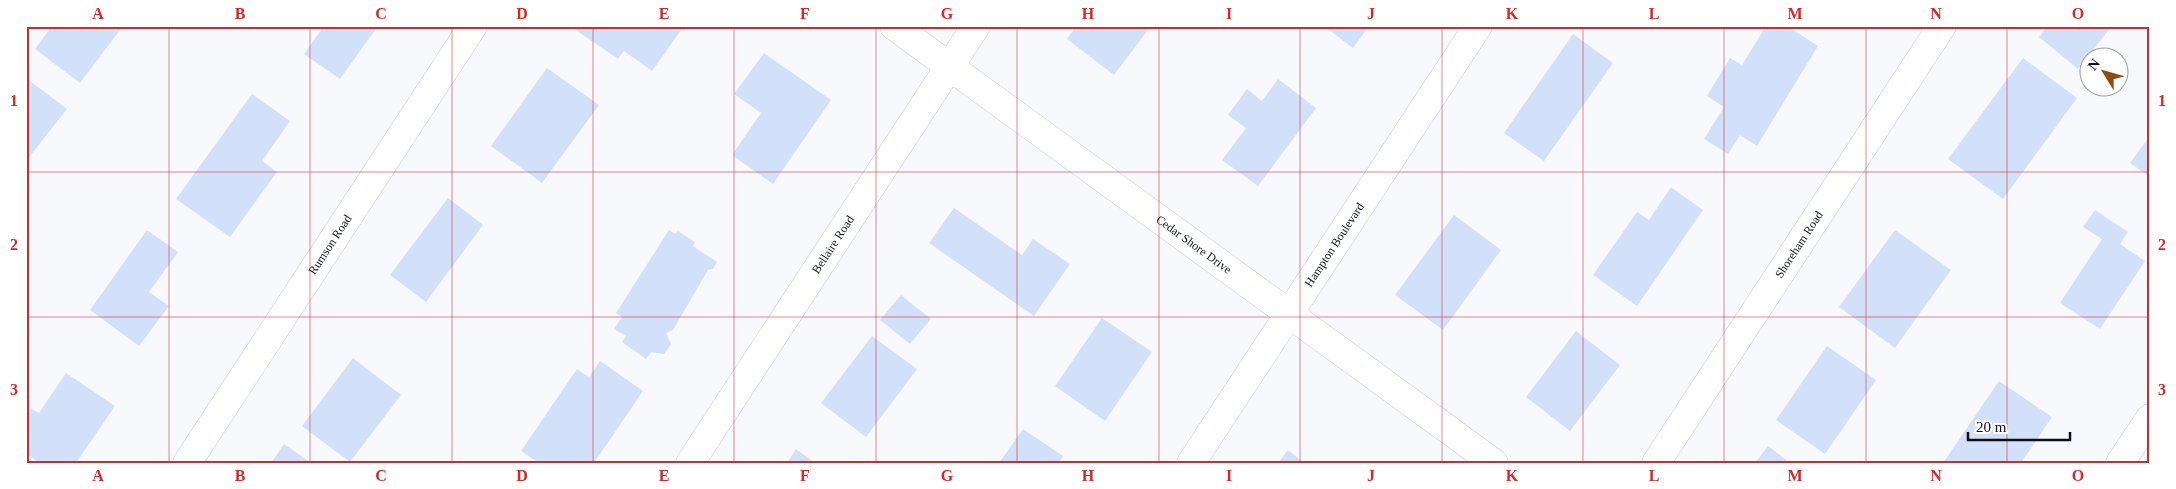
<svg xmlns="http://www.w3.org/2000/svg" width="2176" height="489" viewBox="0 0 2176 489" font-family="'Times New Roman',serif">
<rect width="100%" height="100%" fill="#f7f9fd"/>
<path fill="#d2e0f9" d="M52,26H123L80,83L35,49Z
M324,26H378L340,79L304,54Z
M570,26H684L652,71L624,51L618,59Z
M1076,26H1151L1114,75L1067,39Z
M1324,26H1369L1353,48Z
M1766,26H1787L1818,46L1757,146L1740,135L1728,154L1704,139L1724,107L1707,96L1730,58L1742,65Z
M2047,26H2112L2078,69L2039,37Z
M1573,34L1613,63L1544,161L1504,133Z
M764,53L831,100L773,184L732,155L761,113L734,94Z
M2023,58L2077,98L2003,199L1948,159Z
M547,68L599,105L542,183L491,146Z
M26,78L67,109L26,161Z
M1278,79L1316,108L1258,186L1222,160L1246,128L1228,115L1247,89L1262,101Z
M252,94L290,121L262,161L277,172L230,237L176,199Z
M2150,136V177L2130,163Z
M1671,187L1703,210L1637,306L1593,275L1637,212L1649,220Z
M448,198L483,225L426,302L390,275Z
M954,208L1022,255L1033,239L1070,264L1034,316L929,243Z
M2095,210L2128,232L2120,244L2145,261L2100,329L2060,303L2102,239L2083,227Z
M1454,215L1501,250L1443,330L1395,295Z
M147,230L178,252L149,292L169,306L139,346L90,310Z
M669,230L675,234L678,231L695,242L693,246L717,262L713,269L708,270L673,330L666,333L671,344L664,354L651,352L646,359L622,342L626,336L614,329L622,317L616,313Z
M1895,230L1951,270L1895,348L1839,307Z
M901,295L931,319L910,344L880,320Z
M1102,318L1152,352L1105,421L1055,386Z
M1576,331L1620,365L1570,431L1526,397Z
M872,336L917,369L866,437L821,403Z
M1827,346L1876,380L1825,454L1776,420Z
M353,358L401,395L350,462L302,426Z
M600,361L643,391L594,463H539L521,451L577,369L589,377Z
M66,373L115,406L76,463H40L26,454V414L30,408L39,413Z
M1999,381L2052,417L2021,463H1943Z
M1023,429L1063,456L1059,463H999Z
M284,444L311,463H271Z
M1768,446L1790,463H1755Z
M796,449L815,463H787Z
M1288,450L1304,463H1278Z"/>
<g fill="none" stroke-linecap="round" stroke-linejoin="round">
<g stroke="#bec9de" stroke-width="29">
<g id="minor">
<path id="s1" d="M894,26L1494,463"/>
<path id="s2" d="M187,463L473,26"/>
<path id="s3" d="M690,463L976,26"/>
<path id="s4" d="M1191,463L1478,26"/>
<path id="s5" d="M1656,463L1942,26"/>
<path d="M2120,463L2150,418"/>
</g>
</g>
<use href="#minor" stroke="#fff" stroke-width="28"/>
</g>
<path fill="none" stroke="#d62828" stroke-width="1" stroke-opacity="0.55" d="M169,26V463M310,26V463M452,26V463M593,26V463M734,26V463M876,26V463M1017,26V463M1159,26V463M1300,26V463M1442,26V463M1583,26V463M1724,26V463M1866,26V463M2007,26V463M26,172H2150M26,317H2150"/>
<g text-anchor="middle" stroke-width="4.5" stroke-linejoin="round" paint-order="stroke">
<g font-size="12" fill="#0b0f16" stroke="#fff">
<text dy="4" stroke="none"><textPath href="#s2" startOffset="261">Rumson Road</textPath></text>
<text dy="4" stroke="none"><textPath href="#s5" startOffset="261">Shoreham Road</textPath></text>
<text dy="4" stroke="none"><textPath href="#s3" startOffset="261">Bellaire Road</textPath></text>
<text dy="4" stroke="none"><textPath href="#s1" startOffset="371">Cedar Shore Drive</textPath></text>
<text dy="4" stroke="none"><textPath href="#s4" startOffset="261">Hampton Boulevard</textPath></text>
</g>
</g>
<rect width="2176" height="489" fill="none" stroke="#ffffff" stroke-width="55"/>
<g transform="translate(2104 72) rotate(307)"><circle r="24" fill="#ffffff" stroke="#9d9fa2"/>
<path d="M0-4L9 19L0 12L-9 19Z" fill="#8b4c12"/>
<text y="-8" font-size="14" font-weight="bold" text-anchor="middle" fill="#0b0f16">N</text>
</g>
<path d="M1968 432v8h102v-8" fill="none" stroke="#0b0f16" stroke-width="2.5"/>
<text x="1976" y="432" font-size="15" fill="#0b0f16" stroke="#ffffff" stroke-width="4" paint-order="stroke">20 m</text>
<rect x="28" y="28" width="2120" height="434" fill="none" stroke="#d62828" stroke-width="2"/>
<g font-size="16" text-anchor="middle" font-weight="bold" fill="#d62828">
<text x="98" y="19">A</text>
<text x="240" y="19">B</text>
<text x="381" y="19">C</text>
<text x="522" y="19">D</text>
<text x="664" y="19">E</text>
<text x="805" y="19">F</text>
<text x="947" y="19">G</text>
<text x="1088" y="19">H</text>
<text x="1229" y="19">I</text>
<text x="1371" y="19">J</text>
<text x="1512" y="19">K</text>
<text x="1654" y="19">L</text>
<text x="1795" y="19">M</text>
<text x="1936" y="19">N</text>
<text x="2078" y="19">O</text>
<text x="14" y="106">1</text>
<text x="2162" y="106">1</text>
<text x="14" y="250">2</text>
<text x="2162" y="250">2</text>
<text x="14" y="395">3</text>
<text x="2162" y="395">3</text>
<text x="98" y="481">A</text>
<text x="240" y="481">B</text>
<text x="381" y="481">C</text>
<text x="522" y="481">D</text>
<text x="664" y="481">E</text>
<text x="805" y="481">F</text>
<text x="947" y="481">G</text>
<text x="1088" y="481">H</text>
<text x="1229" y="481">I</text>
<text x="1371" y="481">J</text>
<text x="1512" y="481">K</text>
<text x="1654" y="481">L</text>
<text x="1795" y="481">M</text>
<text x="1936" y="481">N</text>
<text x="2078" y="481">O</text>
</g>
</svg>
